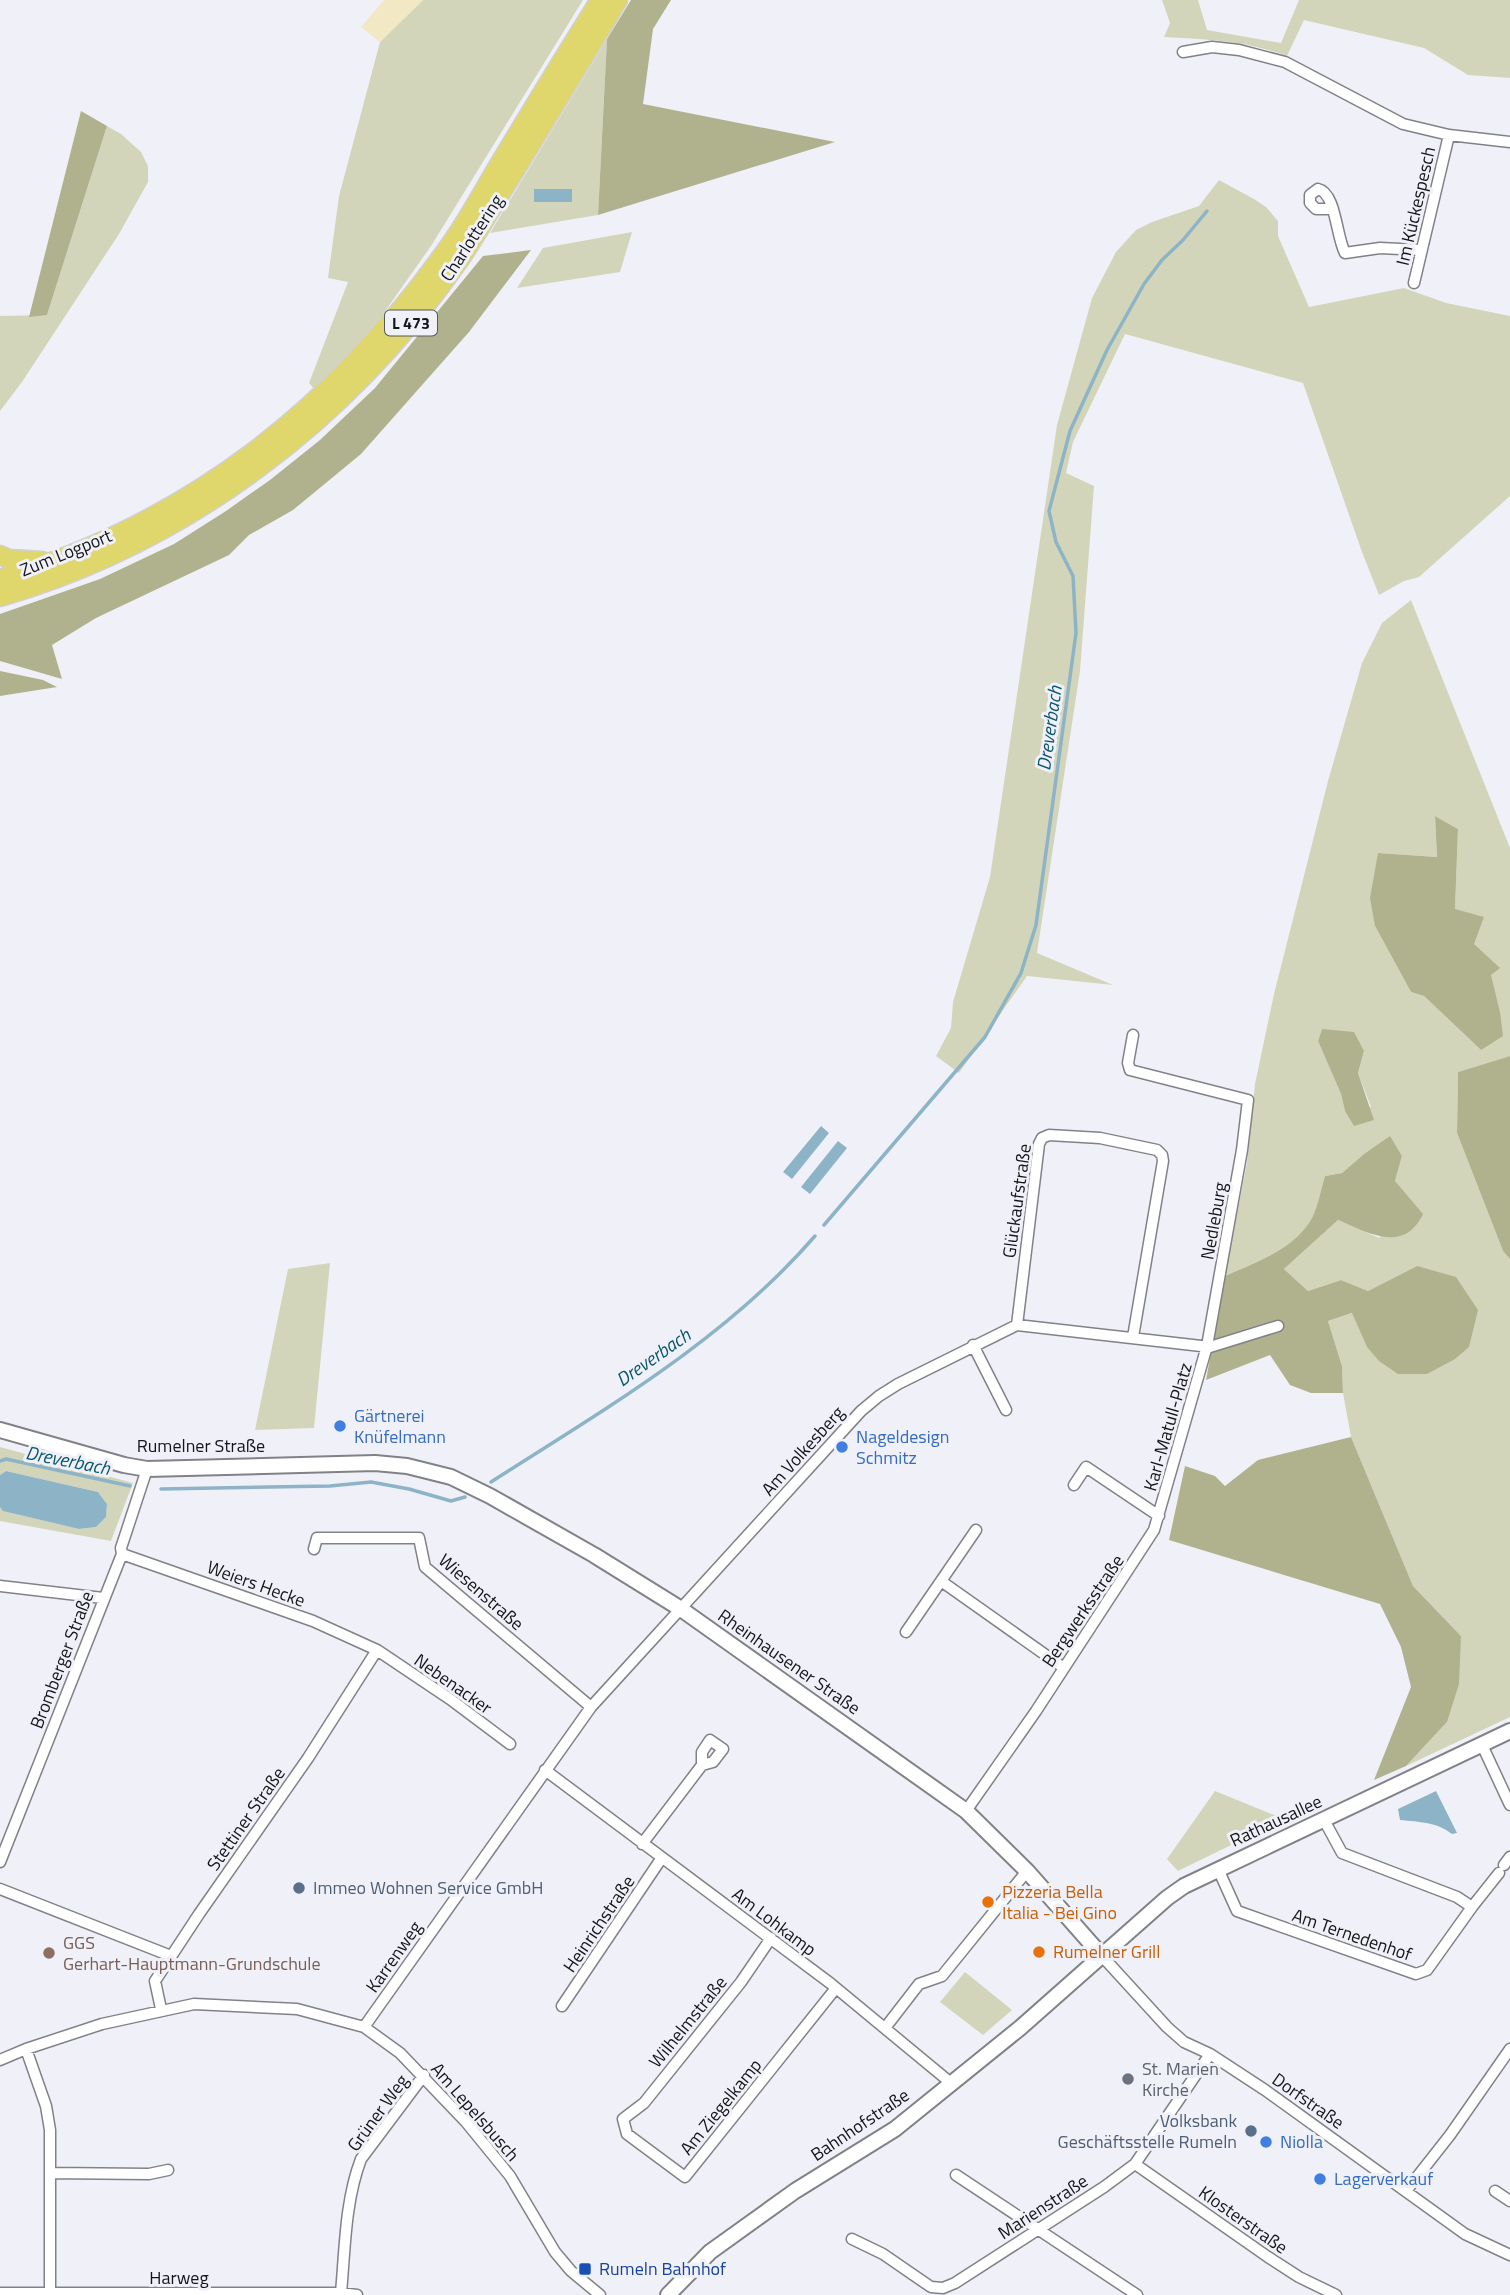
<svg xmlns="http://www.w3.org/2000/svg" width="1510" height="2295" viewBox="0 0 1510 2295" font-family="'Titillium Web',sans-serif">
<rect width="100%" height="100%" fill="#f0f1f8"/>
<path fill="#d3d5ba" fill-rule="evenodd" d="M423,0H583L431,246L381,317L316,391L309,383L348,282L328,278L339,196L380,42Z
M1162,0H1198L1207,30L1281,43L1299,0H1510V78L1468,75L1424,48L1304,20L1287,56C1248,41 1206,39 1164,37L1170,23Z
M607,39L598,215L490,233Z
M107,126L121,134L141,152L148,166V182L119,234L22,382L0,411V316L47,315Z
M1219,180L1254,199L1266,207L1278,221V236L1309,307L1404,288L1446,303L1510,316V496L1419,577L1404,581L1379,595L1362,552L1303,383L1125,334L1073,442L1066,473L1094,486L1080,671L1037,953L1113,985L1027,976L959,1073L936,1056L951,1028L953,1002L990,877L1057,425L1092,298L1116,252L1136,230L1152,222L1199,206Z
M632,232L620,272L517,288L543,248Z
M1411,600L1510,848V1056L1458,1072L1457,1133L1503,1251L1510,1259V1717L1406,1766L1447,1722L1461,1636L1413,1586L1351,1437L1343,1393L1342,1366L1328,1321L1353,1313L1367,1347L1417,1266L1368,1291L1341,1280L1308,1291L1284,1269L1338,1220L1379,1238L1404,1194L1395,1181L1402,1156L1390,1137L1364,1154L1342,1173L1325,1176C1321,1189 1318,1206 1312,1218C1294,1250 1256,1262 1225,1276L1247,1163L1255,1084L1274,994L1328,781L1362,663L1382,623ZM1435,816L1458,829L1455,909L1490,975L1500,1012L1481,1050L1424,996L1411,992L1375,926L1378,853L1437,857ZM1322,1029L1364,1051L1358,1073L1371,1107L1345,1111L1341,1094L1318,1041Z
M330,1263L314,1428L255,1430L288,1269Z
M0,1447L133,1483L111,1541L0,1521V1507L4,1511L79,1529L96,1527L106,1517L107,1504L98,1492L6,1471L0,1475Z
M1215,1791L1284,1819L1178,1871L1167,1859Z
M965,1972L1012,2010L983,2035L940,2002Z"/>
<path fill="#b0b28e" d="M631,0H671L653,29L643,104L835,142L598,215L607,39Z
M81,111L107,126L47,315L29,317Z
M531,250L469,332L361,454L293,510L249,535L229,555L96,618L52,645L62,679L0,661V614L100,579L174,544L226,511L270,480L320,440L375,388L483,256Z
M0,671L43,680L57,687L0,696Z
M1435,816L1458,829L1455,909L1484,917L1474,944L1500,968L1491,975L1500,1012L1503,1036L1481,1050L1424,996L1411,992L1375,926L1370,898L1378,853L1437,857Z
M1322,1029L1354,1032L1364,1051L1358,1073L1374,1120L1354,1126L1345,1111L1341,1094L1318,1041Z
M1510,1056V1259L1503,1251L1457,1133L1458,1072Z
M1390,1136L1402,1156L1395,1181L1423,1214C1404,1254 1368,1233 1338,1220L1284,1269L1308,1291L1341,1280L1368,1291L1417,1266L1456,1277L1478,1310L1469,1347L1455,1359L1427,1374H1398L1379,1361L1367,1347L1352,1313L1328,1321L1342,1366L1343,1393H1311L1290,1385L1270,1355L1206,1380L1225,1276C1256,1262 1294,1250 1312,1218C1318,1206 1321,1189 1325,1176L1342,1173L1364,1154Z
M1351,1437L1413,1586L1461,1636L1459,1684L1447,1722L1406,1766L1374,1780L1411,1687L1401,1647L1380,1604L1169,1540L1185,1466L1215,1476L1225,1486L1258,1460Z"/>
<path fill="#f2e8c3" d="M384,0H423L380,42L361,27Z"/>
<path fill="#8db4c6" d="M534,189H572V202H534Z
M821,1126L829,1133L792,1179L783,1172Z
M838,1141L847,1148L810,1194L801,1187Z
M6,1471L98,1492L107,1504L106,1517L96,1527L79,1529L3,1511L0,1507V1475Z
M1436,1791L1457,1833L1452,1834C1437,1822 1419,1822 1400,1820L1398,1809Z"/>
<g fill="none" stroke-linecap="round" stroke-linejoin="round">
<path stroke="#8db4c6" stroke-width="3.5" d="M824,1225L985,1037L1021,973L1036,925L1076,633L1073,576L1056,542L1049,511L1070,431L1107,350L1144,284L1162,260L1183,240L1207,211
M0,1461L6,1459L130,1486
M491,1482C605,1409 726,1339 815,1236
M161,1489L330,1486L371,1482L409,1489L451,1501L465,1497"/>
<g stroke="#818288" stroke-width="13">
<path id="street" d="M1183,52L1212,47L1239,50L1285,62L1403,124L1449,135L1510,142
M1333,209H1316L1310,203V195L1318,189C1336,193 1336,236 1345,253L1380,248L1421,250
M1414,283L1449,135
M1017,1325L1039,1144L1042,1138L1049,1135L1100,1138L1157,1150L1162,1155L1163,1161L1133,1337
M973,1345L1006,1410
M1074,1485L1086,1467L1159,1516
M314,1549L317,1538H419L425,1567L591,1707
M122,1554L313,1621L377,1650L450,1699L510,1744
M941,1581L1064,1668
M0,1586L103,1598
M906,1632L976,1530
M1482,1745L1510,1805
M545,1770L830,1983L951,2083
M966,1811L1036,1711L1154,1530L1207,1346L1242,1150L1248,1100L1130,1070L1128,1063L1133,1035
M642,1844L702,1765L713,1762L723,1749L710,1740L702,1752V1765
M0,1862L122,1554L121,1548L147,1469
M1504,1865L1510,1857
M1218,1869L1237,1911L1416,1974L1427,1970L1472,1907L1457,1897L1342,1853L1324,1820
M0,1889L171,1956
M1472,1907L1499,1873
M771,1938L741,1982L644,2103L623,2119L627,2134L685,2177L836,1988
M1102,1956L1167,2027L1184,2042L1210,2054L1265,2090L1465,2234L1510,2255
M562,2006L661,1859
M161,2009L155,1981L199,1914L308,1758L377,1650
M364,2027L591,1707L861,1411L879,1396L898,1384L1017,1325L1210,1347L1278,1326
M885,2028L919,1984L942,1976L1027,1871
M26,2049L46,2106L50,2130V2294
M0,2060L26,2049L102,2024L194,2004L297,2009L364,2027L400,2053L466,2122L510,2176L555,2252L571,2271L600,2295
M1135,2164L1268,2257L1299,2277L1336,2295
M51,2173L149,2174L168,2170
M956,2175L1137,2295
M1406,2191L1450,2135L1510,2049
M1495,2191L1510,2201
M852,2239L883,2254L931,2287L943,2288L955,2283L1104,2187L1135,2164L1210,2054
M0,2293H341L357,2295
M341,2293C345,2249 345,2201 361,2159L424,2075"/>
</g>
<g stroke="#818288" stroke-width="18">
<path id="secondary" d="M0,1430L124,1465L147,1469L375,1463L407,1466L451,1477L490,1496L594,1555L681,1609L966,1811L1027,1871L1102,1956
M668,2295L710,2252L795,2191L895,2129L1020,2028L1167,1898L1184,1886L1510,1731"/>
</g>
<g stroke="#d0d0d1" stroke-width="21">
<path id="highway" d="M0,555L9,559L42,561
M0,579C190,523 334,408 447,249C467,222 483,191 500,163C533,108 566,54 600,0
M0,597C186,543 347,421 458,262C477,235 493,205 511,177C547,118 583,59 618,0"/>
</g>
<use href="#street" stroke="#fff" stroke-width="10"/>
<use href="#secondary" stroke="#fff" stroke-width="14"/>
<use href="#highway" stroke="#dfd76b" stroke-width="18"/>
</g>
<g fill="#3f7fe0" stroke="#f0f1f8" stroke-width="2.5">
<circle cx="340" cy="1426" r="7"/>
<circle cx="842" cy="1447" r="7"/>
<circle cx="1266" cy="2142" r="7"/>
<circle cx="1320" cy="2179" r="7"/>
</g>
<g fill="#5c6f8a" stroke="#f0f1f8" stroke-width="2.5">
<circle cx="299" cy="1888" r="7"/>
<circle cx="1251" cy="2131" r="7"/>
</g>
<g fill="#e8710a" stroke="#f0f1f8" stroke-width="2.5">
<circle cx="988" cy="1902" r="7"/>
<circle cx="1039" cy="1952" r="7"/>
</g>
<circle fill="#8d6e63" stroke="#f0f1f8" stroke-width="2.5" cx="49" cy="1953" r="7"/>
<circle fill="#6b7280" stroke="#f0f1f8" stroke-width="2.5" cx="1128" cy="2079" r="7"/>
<rect fill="#1a4fb4" stroke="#f0f1f8" stroke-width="2.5" x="578" y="2262" width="14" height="14" rx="3.5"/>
<g text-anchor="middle" stroke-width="6" stroke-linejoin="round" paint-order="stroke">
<rect fill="#f0f1f8" stroke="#57575b" stroke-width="2" x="385" y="310.5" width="52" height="25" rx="5"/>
<g font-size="16" font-weight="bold" fill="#151518">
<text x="411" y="329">L 473</text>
</g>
<g font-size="18" fill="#151518" stroke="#f0f1f8">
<text transform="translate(1416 206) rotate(-77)" y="6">Im Kückespesch</text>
<text transform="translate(472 238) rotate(-57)" y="6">Charlottering</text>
<text transform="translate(66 553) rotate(-22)" y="6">Zum Logport</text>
<text transform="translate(1017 1201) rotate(-82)" y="6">Glückaufstraße</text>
<text transform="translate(1214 1221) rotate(-80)" y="6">Nedleburg</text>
<text transform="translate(1168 1427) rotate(-74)" y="6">Karl-Matull-Platz</text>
<text x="201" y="1452">Rumelner Straße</text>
<text transform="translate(803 1451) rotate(-48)" y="6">Am Volkesberg</text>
<text transform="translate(256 1584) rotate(20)" y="6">Weiers Hecke</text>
<text transform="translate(481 1592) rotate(41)" y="6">Wiesenstraße</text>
<text transform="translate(1083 1611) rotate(-56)" y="6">Bergwerksstraße</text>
<text transform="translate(62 1660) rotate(-69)" y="6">Bromberger Straße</text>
<text transform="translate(789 1662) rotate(35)" y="6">Rheinhausener Straße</text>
<text transform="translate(453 1684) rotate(35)" y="6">Nebenacker</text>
<text transform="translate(246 1819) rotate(-55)" y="6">Stettiner Straße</text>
<text transform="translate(1276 1821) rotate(-25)" y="6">Rathausallee</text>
<text transform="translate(774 1922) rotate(37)" y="6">Am Lohkamp</text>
<text transform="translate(599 1924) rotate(-56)" y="6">Heinrichstraße</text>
<text transform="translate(1352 1935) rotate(19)" y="6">Am Ternedenhof</text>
<text transform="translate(394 1957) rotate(-55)" y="6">Karrenweg</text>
<text transform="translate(688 2022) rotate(-51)" y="6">Wilhelmstraße</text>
<text transform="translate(1308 2101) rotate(35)" y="6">Dorfstraße</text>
<text transform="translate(721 2107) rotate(-51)" y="6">Am Ziegelkamp</text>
<text transform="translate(475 2112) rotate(49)" y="6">Am Lepelsbusch</text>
<text transform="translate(378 2113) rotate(-54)" y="6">Grüner Weg</text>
<text transform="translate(860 2125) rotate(-34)" y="6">Bahnhofstraße</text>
<text transform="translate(1043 2207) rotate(-33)" y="6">Marienstraße</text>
<text transform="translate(1243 2220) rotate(35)" y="6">Klosterstraße</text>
<text x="179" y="2284">Harweg</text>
</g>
<g font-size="18" fill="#366cbe" stroke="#f0f1f8" text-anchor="start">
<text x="354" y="1422">Gärtnerei<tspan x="354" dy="21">Knüfelmann</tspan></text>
<text x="856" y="1443">Nageldesign<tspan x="856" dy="21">Schmitz</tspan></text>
<text x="1280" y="2148">Niolla</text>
<text x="1334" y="2185">Lagerverkauf</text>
</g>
<g font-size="18" fill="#4e5e75" stroke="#f0f1f8" text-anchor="start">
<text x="313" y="1894">Immeo Wohnen Service GmbH</text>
<text x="1237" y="2127" text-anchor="end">Volksbank<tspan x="1237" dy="21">Geschäftsstelle Rumeln</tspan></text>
</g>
<g font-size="18" fill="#c56008" stroke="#f0f1f8" text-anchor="start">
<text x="1002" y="1898">Pizzeria Bella<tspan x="1002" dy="21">Italia - Bei Gino</tspan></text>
<text x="1053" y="1958">Rumelner Grill</text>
</g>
<g font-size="18" fill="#785e54" stroke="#f0f1f8" text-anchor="start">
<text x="63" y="1949">GGS<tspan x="63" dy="21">Gerhart-Hauptmann-Grundschule</tspan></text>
</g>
<g font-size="18" fill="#5b616d" stroke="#f0f1f8" text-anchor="start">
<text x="1142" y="2075">St. Marien<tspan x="1142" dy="21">Kirche</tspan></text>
</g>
<g font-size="18" fill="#164399" stroke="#f0f1f8" text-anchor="start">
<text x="599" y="2275">Rumeln Bahnhof</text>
</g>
<g font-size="19" font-style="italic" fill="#08566f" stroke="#f0f1f8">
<text transform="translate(1049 728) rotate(-82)" y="7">Dreverbach</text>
<text transform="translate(653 1357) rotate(-35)" y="7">Dreverbach</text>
<text transform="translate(68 1460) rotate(11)" y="7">Dreverbach</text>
</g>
</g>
</svg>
